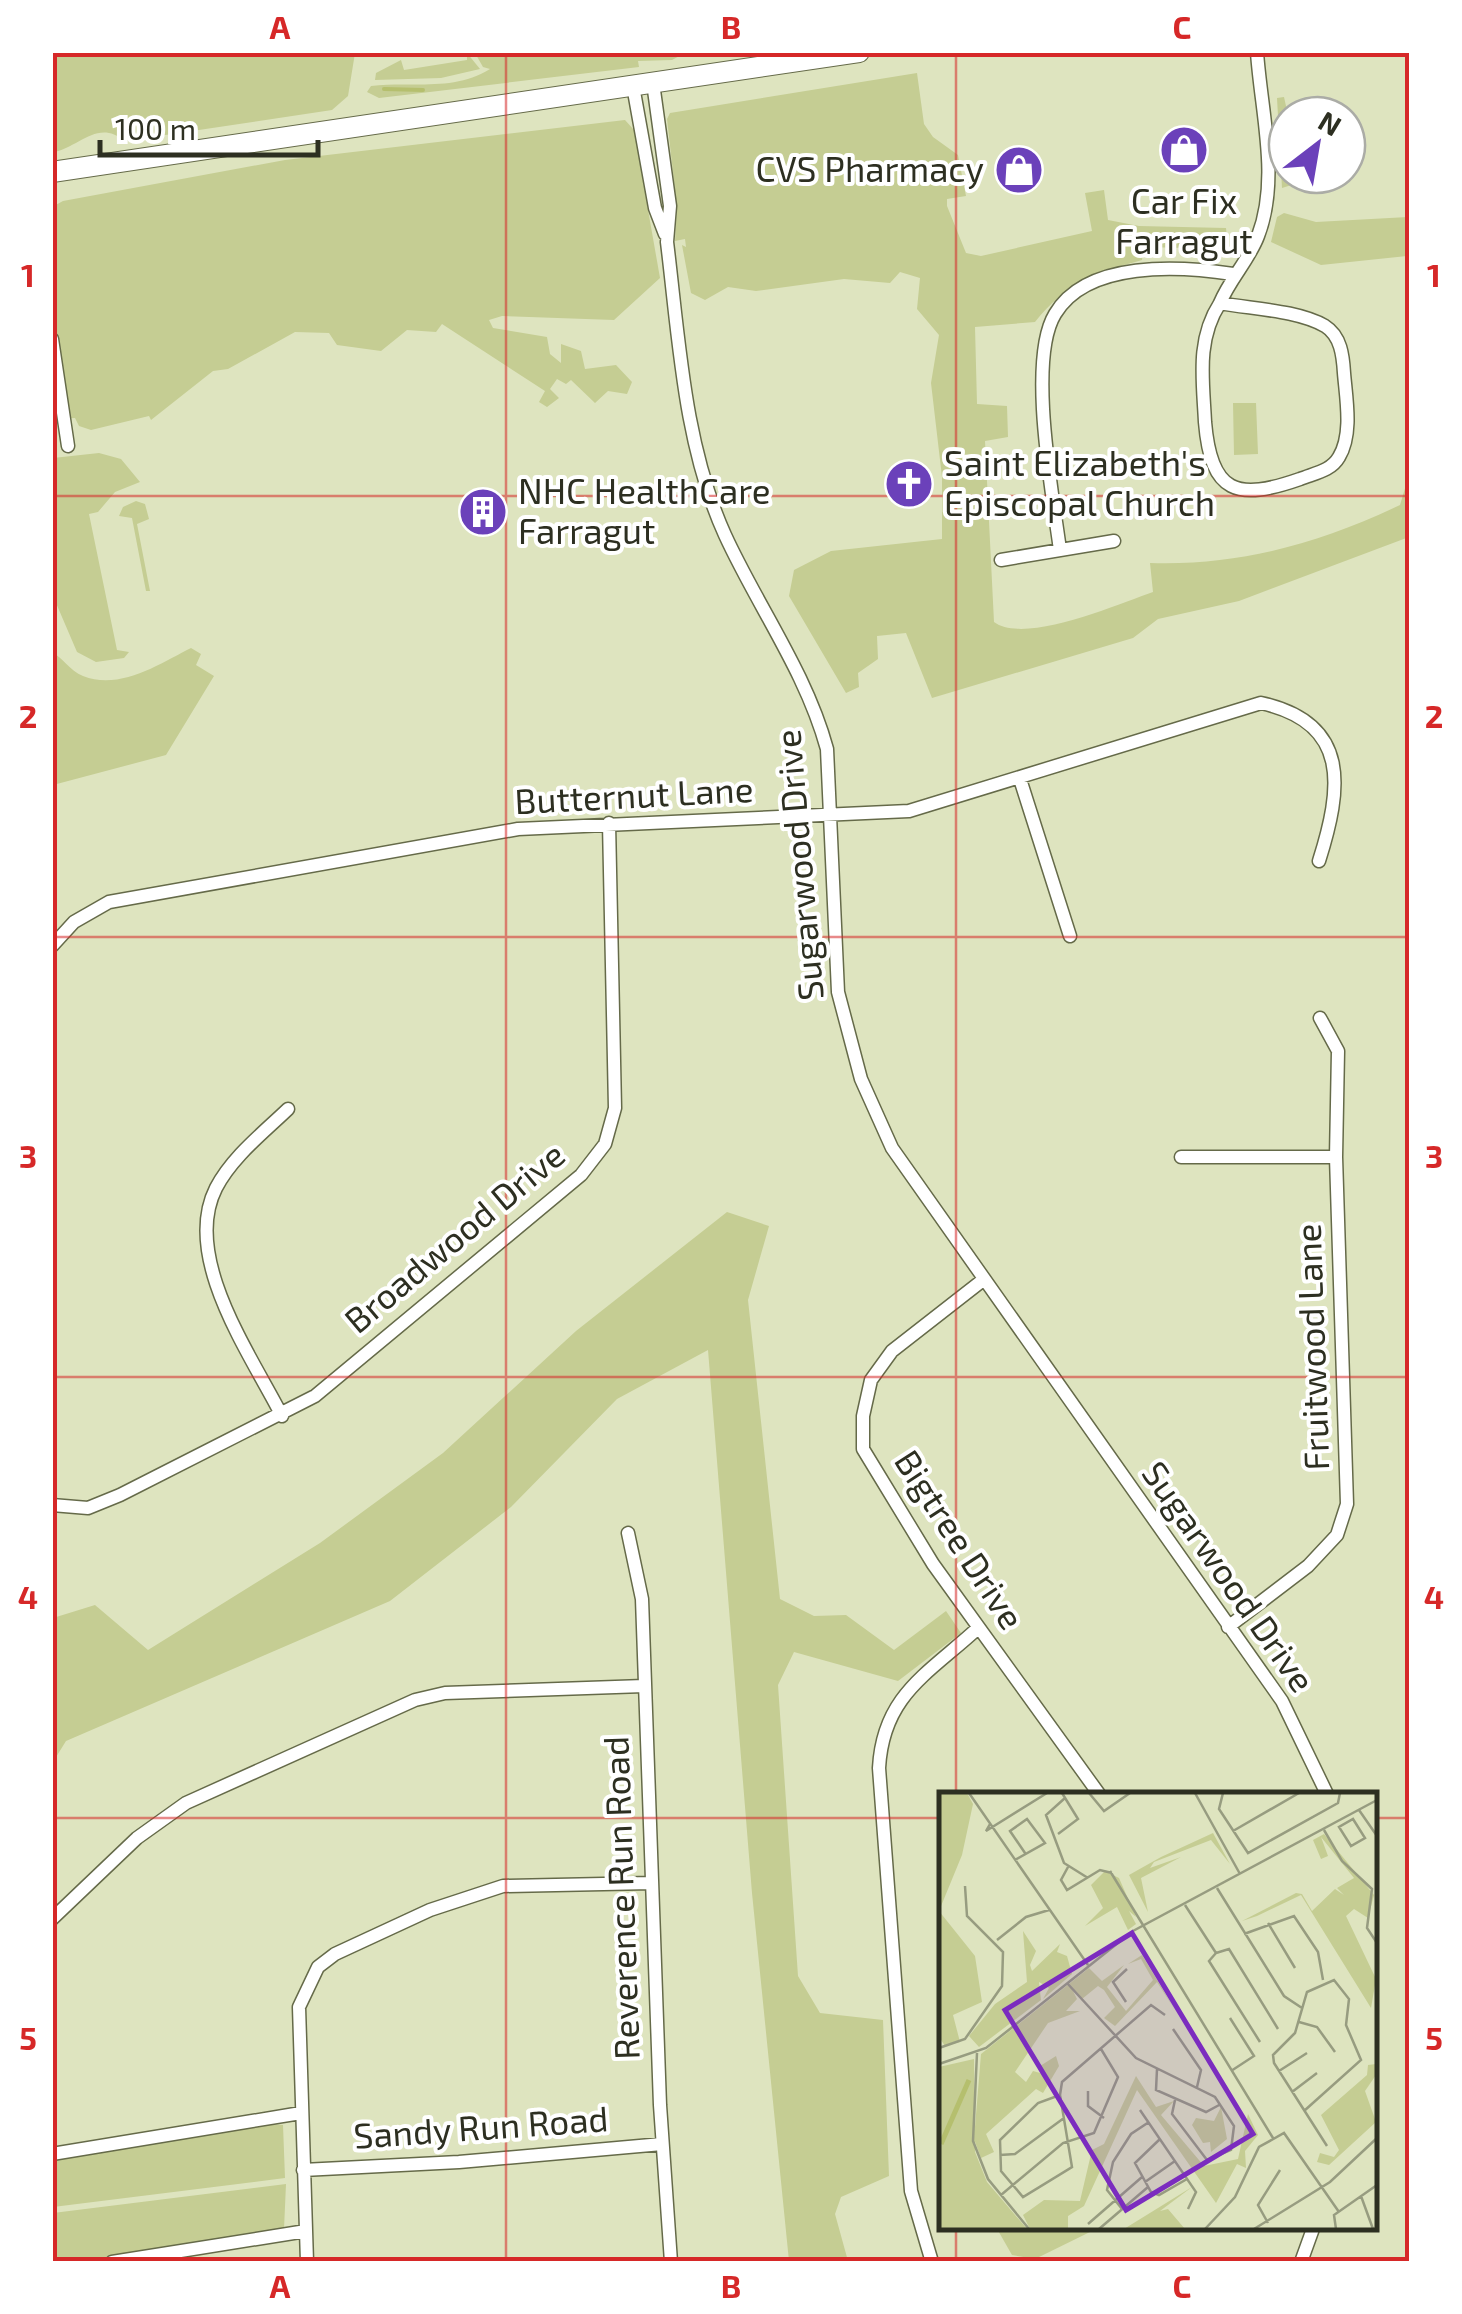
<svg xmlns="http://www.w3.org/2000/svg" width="1462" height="2314" viewBox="0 0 1462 2314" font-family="'Exo 2',sans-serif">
<rect width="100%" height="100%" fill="#dee4bf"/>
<path fill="#c5cd93" d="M52,53L53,52L355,53L348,96L332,110L125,141C97,118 79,148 53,152Z
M467,53L480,69L441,78L375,80L376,73L401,60L404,70L467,60Z
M475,53H685L672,60L638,61L639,67L379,98L367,92L371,86C410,81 454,92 490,69L483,67Z
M917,73L924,124L933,137L958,155L966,196L947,199V206L966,253L981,256L1092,231L1085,193L1104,190L1108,220L1139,226L1226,228L1228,249L1144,247L1142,260C1095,273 1066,283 1035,322L975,327L977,404L1007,406L1008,437L985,441L994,622C1025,645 1118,604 1153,592L1150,563C1240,566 1320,543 1400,505L1409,475V537L1239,601L1158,619L1133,638L932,698L906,633L877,636L878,659L858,673L859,687L846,693L789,596L794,570L831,551L942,539V477L931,383L939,335L917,309L920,278L900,272L890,283L844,279L756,291L728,287L705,300L691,293L682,245L686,247L685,239L675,241L677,208L667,119L670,113Z
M1284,97L1288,115L1287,175H1300L1301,182L1282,188L1277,98Z
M625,120L634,130L660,278L614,320L502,316L489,320L493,328L547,337L550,354L561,363V344L581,351L585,369L616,365L632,382L627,394L608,391L595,403L571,380L566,384L557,379L550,389L559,398L547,407L539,402L545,391L442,324L436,332L407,330L381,351L337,345L329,333L295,332L228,369L213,371L151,420L149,416L91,430L79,426L75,418L55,419L53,435L52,207L63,201L285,160Z
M1284,213L1316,222L1408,217L1409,277L1407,256L1321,265L1271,242L1277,217Z
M1233,403H1256L1258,454L1234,455Z
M99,453L121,459L140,482L115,492L98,512L89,514L117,650L129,652L124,658L96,662L77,652L53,596V458Z
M136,501L145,504L149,519L137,524L150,591H146L132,518L119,516L123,507Z
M191,648L201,654L196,665L214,676L166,755L53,785V653C61,656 70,671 83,676C120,691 161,663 191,648Z
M727,1212L769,1226L748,1300L780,1599L814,1616L846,1615L894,1650L946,1611L961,1633L898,1681L794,1652L778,1685L798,1976L820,2013L883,2020L889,2176L841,2197L835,2214L848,2261H789L752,1893L708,1350L617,1399L511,1507L390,1601L66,1741L53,1762V1618L95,1605L148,1650L320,1543L443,1453L576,1331Z
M272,2124L283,2125L285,2178L53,2207V2160Z
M286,2184L284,2229L80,2261L53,2262V2213Z
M996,2227H1161L1090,2232L1035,2259L1012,2255Z"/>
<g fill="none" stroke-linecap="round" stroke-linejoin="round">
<path stroke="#b5bf6e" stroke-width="4" d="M384,89L423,90"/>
<g stroke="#656a49" stroke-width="15">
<path id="street" d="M653,83L670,206L667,242C679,339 684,445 725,535C758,607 806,672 827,749L838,992L861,1079L892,1148L1282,1701L1327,1794
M633,86L655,208L665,234
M1220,303C1251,309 1297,310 1325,326C1341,336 1343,356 1344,373C1346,398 1353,434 1339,457C1331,471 1315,473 1300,479C1237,501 1211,494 1205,422C1203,380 1196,340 1220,303Z
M1220,303C1230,279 1249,260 1258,236C1280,179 1261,112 1257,52
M52,339L68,446
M1060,550C1053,496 1027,360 1055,314C1087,260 1180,266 1233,274
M1001,560L1114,541
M1020,779L1070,936
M52,946L74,922L109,902L518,829L909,811L1261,703C1351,723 1342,788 1319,861
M1181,1157H1336
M983,1280L892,1351L871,1380L863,1416V1449L933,1564L1099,1794
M282,1416C251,1355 181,1257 216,1188C232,1157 263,1133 288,1109
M52,1505L88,1508L120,1495L315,1396L581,1175L605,1144L615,1108L609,823
M628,1533L642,1599L660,2105L671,2262
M1228,1627L1308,1566L1337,1535L1347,1504L1336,1157L1338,1051L1320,1018
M52,1919L137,1838L186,1803L415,1700L445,1693L644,1686
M52,2154L301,2113
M303,2170L459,2162L662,2144
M112,2262L306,2231
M307,2262L299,2007L318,1967L335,1954L430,1910L503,1886L651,1883
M932,2262L911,2191L879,1768C883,1695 928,1674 978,1628
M1301,2262L1314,2226"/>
</g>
<g stroke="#656a49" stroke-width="22">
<path id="primary" d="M52,172L859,52"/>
</g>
<use href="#street" stroke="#fff" stroke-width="12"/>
<use href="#primary" stroke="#fff" stroke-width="20"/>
</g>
<path fill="none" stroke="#d62828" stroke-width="2.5" stroke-opacity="0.55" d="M506,52V2262M956,52V1794M52,496H1410M52,937H1410M52,1377H1410M52,1818H942M1374,1818H1410M956,2226V2262"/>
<defs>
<g id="shop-disc" transform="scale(2.5)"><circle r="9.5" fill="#6b41ba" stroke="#fff"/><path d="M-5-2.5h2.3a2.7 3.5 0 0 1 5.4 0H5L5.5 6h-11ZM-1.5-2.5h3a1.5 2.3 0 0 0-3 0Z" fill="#fff"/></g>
<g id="church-disc" transform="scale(2.5)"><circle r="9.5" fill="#6b41ba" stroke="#fff"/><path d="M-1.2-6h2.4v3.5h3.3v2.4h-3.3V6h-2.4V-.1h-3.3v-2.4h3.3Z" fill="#fff"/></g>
<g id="building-disc" transform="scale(2.5)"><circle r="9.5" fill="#6b41ba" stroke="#fff"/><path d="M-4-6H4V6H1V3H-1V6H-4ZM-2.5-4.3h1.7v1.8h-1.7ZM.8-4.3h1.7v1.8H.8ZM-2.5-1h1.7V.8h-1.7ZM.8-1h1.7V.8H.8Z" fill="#fff"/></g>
</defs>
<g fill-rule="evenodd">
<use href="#shop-disc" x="1184" y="150"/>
<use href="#shop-disc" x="1019" y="170"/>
<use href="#church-disc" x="909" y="484"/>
<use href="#building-disc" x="483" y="512"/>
</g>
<g text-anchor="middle" stroke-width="8" stroke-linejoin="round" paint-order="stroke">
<g font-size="35" fill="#2d2f21" stroke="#fff" text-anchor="start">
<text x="984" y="182" text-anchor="end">CVS Pharmacy</text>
<text x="1184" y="214" text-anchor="middle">Car Fix<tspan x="1184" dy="40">Farragut</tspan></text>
<text x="944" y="476">Saint Elizabeth's<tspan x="944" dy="40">Episcopal Church</tspan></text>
<text x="518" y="504">NHC HealthCare<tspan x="518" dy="40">Farragut</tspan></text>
</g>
<g font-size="35" fill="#2d2f21" stroke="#fff">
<text transform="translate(634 796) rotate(-3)" y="12">Butternut Lane</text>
<text transform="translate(800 865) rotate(-95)" y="12">Sugarwood Drive</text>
<text transform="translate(455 1238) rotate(-40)" y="12">Broadwood Drive</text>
<text transform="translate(1313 1347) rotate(-92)" y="12">Fruitwood Lane</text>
<text transform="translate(959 1540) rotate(57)" y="12">Bigtree Drive</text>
<text transform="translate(1228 1577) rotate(55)" y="12">Sugarwood Drive</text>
<text transform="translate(622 1898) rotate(-92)" y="12">Reverence Run Road</text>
<text transform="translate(481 2128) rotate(-4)" y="12">Sandy Run Road</text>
</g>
</g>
<g transform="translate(939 1792)">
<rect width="438" height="438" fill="#dee4bf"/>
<path d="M0,1H28L34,12L23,63L0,119L36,164L43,210L14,223L21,250L6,254L0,245ZM274,41L291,72L272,48L215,70L211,76L242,65L202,86L209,120L190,83L222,65ZM385,42L435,103L429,126L415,117L407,124L437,187L432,216L362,103L318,124L303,129L357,101L363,102L373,119L396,97L405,103L398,96L415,86L382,45L389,64L382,67L374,48ZM166,79L180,86L197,125L190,119L197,132L189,138L178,115L146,134L164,116L152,93ZM84,139L97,159L91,173L93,179L121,152L118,160L128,164L133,182L104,207L110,196L100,190L102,208L40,255L30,244L56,212L88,190ZM203,163L236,218L218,190L176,234L165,226L176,215L165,198L159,194L143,207L133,197L138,207L127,219H141L109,231L76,280L87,290L94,279L105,282L101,274L117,264L120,274L104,301L97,297L47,342L55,360L42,366L35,347L42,262L150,176L163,189L185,173L168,195L187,219L214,188L202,167L189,172ZM35,267L36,360L48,390L88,437H0V275ZM437,272V283L426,299L437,330L390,373L378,370L381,361L395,365L400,358L382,323L428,283L429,273ZM197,284L217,315L235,309L222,323L265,374L299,367L309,322L319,343L306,359L307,376L298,372L277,411L198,298L145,414L129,424V436L91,437L84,423L105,408L141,409L153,358L165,352ZM282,315L288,347L272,360L271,350L264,351L253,333L257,326L275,329ZM253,395L221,419L229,417L246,437H185Z" fill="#c5cd93"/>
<path fill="none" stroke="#b5bf6e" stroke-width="5" d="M2,352L30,288"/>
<path fill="none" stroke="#979c80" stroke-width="2.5" d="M30,1L149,173M150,1L165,19L191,1M256,1L301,82M284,1L280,17L309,61L399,11L401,1M126,6L107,23L125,71L149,86M420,18L438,44M414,27L426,46L412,54L400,35ZM51,32L47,39L108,1M385,38L403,69L433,97L428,136L438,151M294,39L360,1M119,42L139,27L123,1M76,68L106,51L88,27L71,39L86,61M129,75L122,88L128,98L161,78L173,81M171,79L334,346M278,96L345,204L363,216M246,113L277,161M329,131L356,176M305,142L355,124L379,160L384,188M58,148L87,125L110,118M277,161L290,157L339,237M277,161L270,169L321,250M128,191L197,266L276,305L295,334L292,358L268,368L233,322L236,308M187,210L174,190L188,177M291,226L315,264L292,279M360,230L378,235L396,260M234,237L262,278L258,295M0,256L26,247L63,194L64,160L28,124L26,94M38,261L34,349L49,387L90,437M0,272L47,256L194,139L438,8M218,277L217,298L267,320L282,312M340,279L368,261M149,299V314L165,326M353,300L378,281M121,303L133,375L84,405L62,379L61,348L99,311ZM121,303L123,290L212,213L226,223M201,318L257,400L249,417M365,319L422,268L407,233L410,207L395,188L368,200L356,241L334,263L335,271L388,354M221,347L196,371L212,400L220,403L248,387M61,363L76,362L125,326M206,390L236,369M62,403L124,351L155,341L179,285L162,257M422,404L434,437M183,417L168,398L174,370L192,342L210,330M329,431L319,413L341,378M149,432L203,385M160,437L209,395M266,437L296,405L320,355L345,341L400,420M315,437L391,390L438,346M397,437L395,423L438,393"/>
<path fill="#7b2cbf" fill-opacity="0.15" stroke="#7b2cbf" stroke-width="5" d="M193,141L314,342L187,418L66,218Z"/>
<rect width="438" height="438" fill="none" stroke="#2d2f21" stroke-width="5"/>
</g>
<rect width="1462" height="2314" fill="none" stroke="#ffffff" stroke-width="110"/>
<g transform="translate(1317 145) rotate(31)"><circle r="48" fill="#ffffff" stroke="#abaca6" stroke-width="2.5"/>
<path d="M0-8L18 38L0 25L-18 38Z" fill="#6b41ba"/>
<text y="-15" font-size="28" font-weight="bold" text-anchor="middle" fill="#2d2f21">N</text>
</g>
<path d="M100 140v15h218v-15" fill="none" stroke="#2d2f21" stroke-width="5"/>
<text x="115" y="140" font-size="30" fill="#2d2f21" stroke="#ffffff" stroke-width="8" paint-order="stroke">100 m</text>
<rect x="55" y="55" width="1352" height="2204" fill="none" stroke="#d62828" stroke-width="4"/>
<g font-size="32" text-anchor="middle" font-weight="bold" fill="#d62828">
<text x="280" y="39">A</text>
<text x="731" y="39">B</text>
<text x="1182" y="39">C</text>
<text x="28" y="287">1</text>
<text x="1434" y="287">1</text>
<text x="28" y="728">2</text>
<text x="1434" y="728">2</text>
<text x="28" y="1168">3</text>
<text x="1434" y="1168">3</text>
<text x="28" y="1609">4</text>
<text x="1434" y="1609">4</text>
<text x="28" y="2050">5</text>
<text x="1434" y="2050">5</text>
<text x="280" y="2298">A</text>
<text x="731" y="2298">B</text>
<text x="1182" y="2298">C</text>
</g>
</svg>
